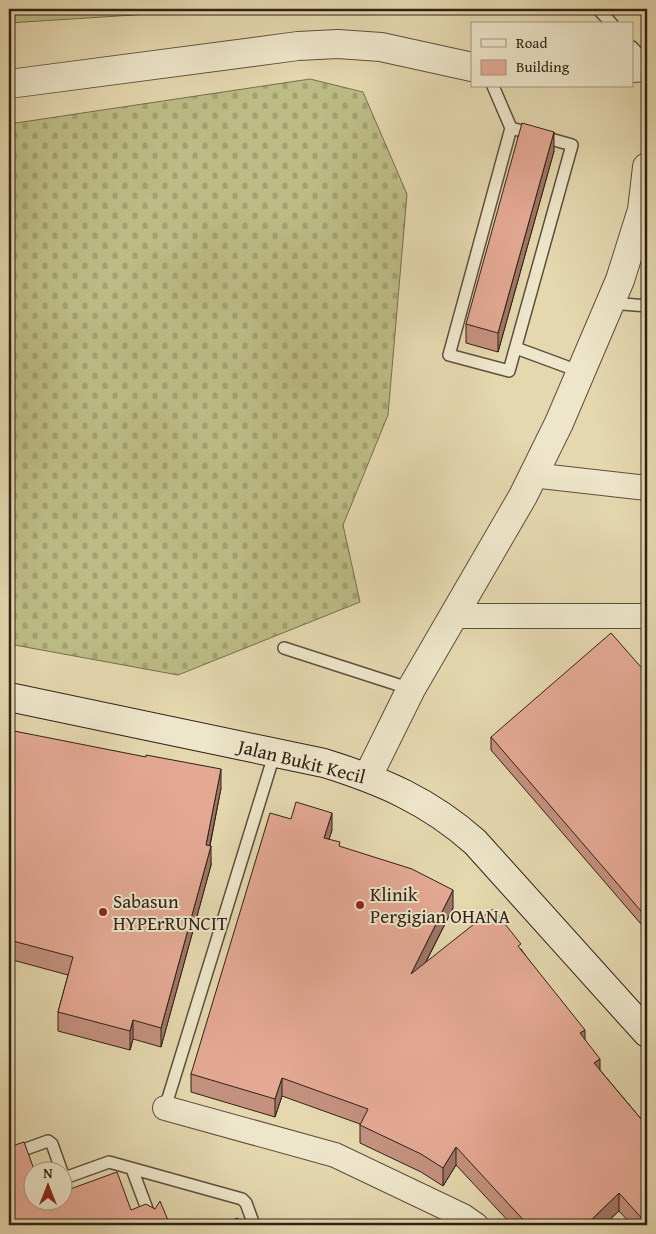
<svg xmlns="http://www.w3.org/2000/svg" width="656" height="1234" viewBox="0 0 656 1234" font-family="'Gentium Book Plus',serif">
<defs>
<pattern id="cemetery-stones" width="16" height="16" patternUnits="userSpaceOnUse" patternTransform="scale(1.25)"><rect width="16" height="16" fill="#bdbc85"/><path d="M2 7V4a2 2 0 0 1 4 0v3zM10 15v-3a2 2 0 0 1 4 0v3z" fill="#a3a172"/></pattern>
</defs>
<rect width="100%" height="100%" fill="#e5d8af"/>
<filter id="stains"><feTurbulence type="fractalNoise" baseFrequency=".004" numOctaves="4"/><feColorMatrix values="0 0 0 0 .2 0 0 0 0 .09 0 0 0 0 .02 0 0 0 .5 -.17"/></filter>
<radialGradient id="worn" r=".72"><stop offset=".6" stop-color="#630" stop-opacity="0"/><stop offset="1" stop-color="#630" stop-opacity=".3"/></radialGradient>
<path fill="url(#cemetery-stones)" stroke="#766e4e" d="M310,79L363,92L407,194L388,415L343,525L360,602L178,675L9,644V124Z"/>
<path fill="#bdbc85" stroke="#766e4e" d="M10,9H196V11L9,23Z"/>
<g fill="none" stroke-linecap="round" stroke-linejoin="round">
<g stroke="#5d4f3d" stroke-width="14">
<path id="service" d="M598,9L612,24
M632,47L647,63
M493,86L511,128
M511,128L572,145L509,371L449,355Z
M611,303L647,306
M516,348L581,372
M284,648L411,689
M165,1108L275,752
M9,1155L48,1141L52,1144L62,1172
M132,1169L153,1225
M62,1172L65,1176H70L109,1162L242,1199L246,1203L254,1225"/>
</g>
<g stroke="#5d4f3d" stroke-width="26">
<path id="minor" d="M532,475L647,488
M452,616H647
M165,1108L335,1155L463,1216L476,1225"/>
</g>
<g stroke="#5d4f3d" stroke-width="30">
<path id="tertiary" d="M632,68L647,67
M9,84L298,46L338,44L381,47L472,67
M368,776L411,689L523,496L559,423L620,280L642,210L647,167"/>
</g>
<g stroke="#302117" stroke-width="30">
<path id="secondary" d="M9,697L324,763C382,781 429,801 475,842L647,1033"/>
</g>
<use href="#service" stroke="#eee6cb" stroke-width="11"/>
<use href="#minor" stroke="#eee6cb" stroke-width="24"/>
<use href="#tertiary" stroke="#eee6cb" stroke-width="28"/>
<use href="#secondary" stroke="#eee6cb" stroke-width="28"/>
</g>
<path fill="#c4917f" stroke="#302117" d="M554,151L498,352L466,343V324Z
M647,674V931L491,750V737Z
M9,730L221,788L210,846L211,865L161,1047L133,1039L130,1050L58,1031V1012L68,975L9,959Z
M332,830L329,839L340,847L453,908L426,962L521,949L585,1040L600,1070L647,1126V1225H632L619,1211L604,1225H512L456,1165L443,1186L421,1172L360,1143V1124L282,1096L275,1117L191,1092V1074Z"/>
<path fill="#a07668" stroke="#302117" d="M554,132V151L498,352V333Z
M221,769V788L206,864V845Z
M332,813V830L324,855V838Z
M211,846V865L161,1047V1028Z
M453,890V908L411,991V974Z
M133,1020V1039L130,1050V1031Z
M585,1030V1047L580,1033Z
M600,1059V1077L594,1063Z
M282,1078V1096L275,1117V1099Z
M456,1147V1165L443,1186V1168Z
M619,1193V1211L604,1225H586Z"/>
<path fill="#e4a994" stroke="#302117" d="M522,123L554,132L498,333L466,324Z
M611,633L647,674V918L491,737Z
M9,730L146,757V755L221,769L206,845L211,846L161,1028L133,1020L130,1031L58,1012L73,957L9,940Z
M296,802L332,813L324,838L340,842L339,846L412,869L453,890L411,974L493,909L521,944L518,946L585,1030L580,1033L600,1059L594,1063L647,1126V1224L619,1193L586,1225H528L456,1147L443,1168L421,1154L360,1125L368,1109L282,1078L275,1099L191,1074L270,813L291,819Z
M24,1142L35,1172H32V1202H62V1192L117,1172L131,1210L146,1204L155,1209L160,1201L170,1225H9V1147Z
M238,1218L240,1225H217Z"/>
<g fill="#8f2418" stroke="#eee6cb" stroke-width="2">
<circle cx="360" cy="905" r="5"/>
<circle cx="103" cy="912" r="5"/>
</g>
<g text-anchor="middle" stroke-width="4" stroke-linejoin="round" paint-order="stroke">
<g font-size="19" fill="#302117" stroke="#eee6cb">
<text transform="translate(302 761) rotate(14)" y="7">Jalan Bukit Kecil</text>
</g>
<g font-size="19" fill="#302117" stroke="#eee6cb" text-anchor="start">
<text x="370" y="901">Klinik<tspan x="370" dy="22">Pergigian OHANA</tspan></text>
<text x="113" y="908">Sabasun<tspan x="113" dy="22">HYPErRUNCIT</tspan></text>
</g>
</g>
<rect width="656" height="1234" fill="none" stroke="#e5d8af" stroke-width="30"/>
<rect x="10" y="10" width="636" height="1214" fill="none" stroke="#302117" stroke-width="2.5"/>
<rect x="15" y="15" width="626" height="1204" fill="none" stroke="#302117"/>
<rect x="471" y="22" width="162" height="65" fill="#eee6cb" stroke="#a29783"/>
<rect x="481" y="39" width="25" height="8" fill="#eee6cb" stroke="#a29783"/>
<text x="516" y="48" font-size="15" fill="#302117">Road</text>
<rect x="481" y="60" width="25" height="15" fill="#e4a994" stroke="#a29783"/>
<text x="516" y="72" font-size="15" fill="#302117">Building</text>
<g transform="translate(48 1186)"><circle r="24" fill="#eee6cb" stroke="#a29783"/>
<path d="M0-4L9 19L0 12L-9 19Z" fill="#8f2418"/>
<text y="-8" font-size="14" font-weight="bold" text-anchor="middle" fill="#302117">N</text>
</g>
<rect width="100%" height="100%" filter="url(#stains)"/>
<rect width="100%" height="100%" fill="url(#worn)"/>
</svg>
